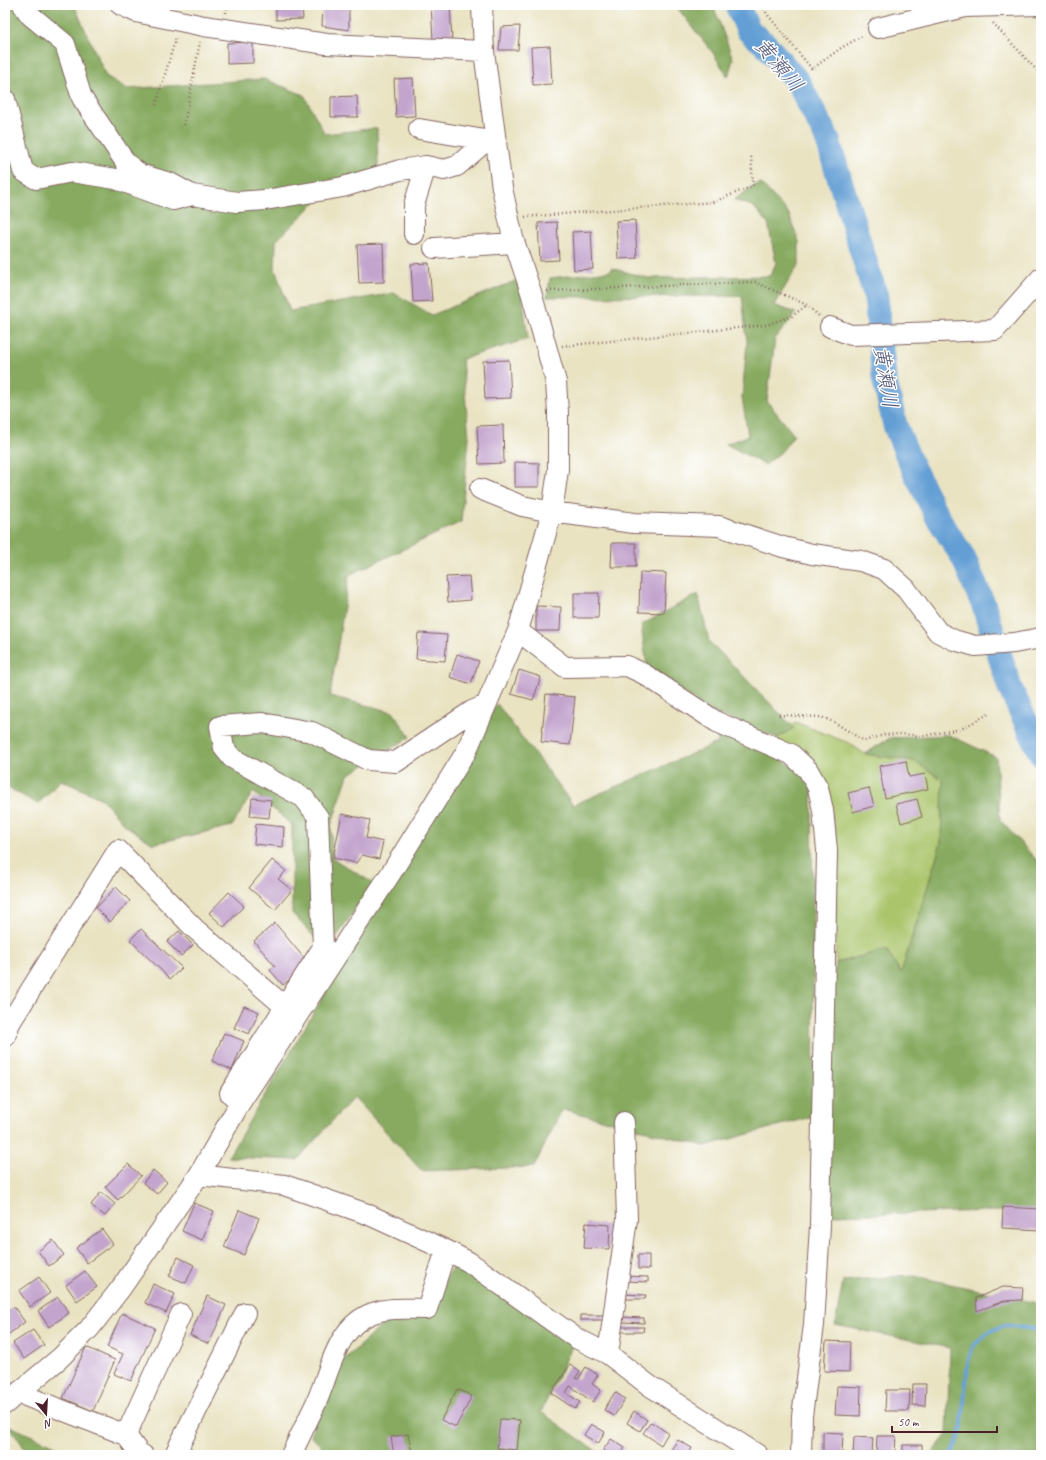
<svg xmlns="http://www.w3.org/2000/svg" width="1046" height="1460" viewBox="0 0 1046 1460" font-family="Caveat,'Klee One',sans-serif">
<rect width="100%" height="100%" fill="#fff"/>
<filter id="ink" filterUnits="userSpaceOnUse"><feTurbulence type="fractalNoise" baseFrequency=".025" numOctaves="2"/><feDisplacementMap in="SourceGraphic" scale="8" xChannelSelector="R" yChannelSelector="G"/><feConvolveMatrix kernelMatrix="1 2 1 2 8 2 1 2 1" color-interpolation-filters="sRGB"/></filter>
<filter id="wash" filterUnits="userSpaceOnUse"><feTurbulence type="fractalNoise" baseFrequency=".012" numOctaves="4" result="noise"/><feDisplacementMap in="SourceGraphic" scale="16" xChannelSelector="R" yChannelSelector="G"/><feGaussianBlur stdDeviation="0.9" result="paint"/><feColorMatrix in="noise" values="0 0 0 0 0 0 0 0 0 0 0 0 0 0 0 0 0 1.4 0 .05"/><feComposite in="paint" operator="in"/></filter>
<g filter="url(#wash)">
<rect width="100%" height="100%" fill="#e9e3c2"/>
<path fill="#aac56c" stroke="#7a724c" d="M795,722L849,743L865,754L914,761L943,780L941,843L901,973L886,949L885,950L836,963L833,834H836L824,780L774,742Z"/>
<path fill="#87aa60" stroke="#686446" d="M5,5H74L106,76L127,89L264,79L304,95L325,134L377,128L378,168L328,190L276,241L275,269L290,311L394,293L432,315L520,279L528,339L462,359L469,438L461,522L349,575L330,696L393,712L410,737L348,775L331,826L332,858L373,883L332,944L319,942L292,913V825L253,792L232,826L153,844L125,825L102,799L61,780L38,804L5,786Z
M675,5H713L733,59L728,77L713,53Z
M761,183L789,214L799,242V264L774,305L796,313L775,339L767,401L794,435L781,452L765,465L726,444L748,436L742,397L747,342L742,296L547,297L550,278L610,271L611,268L648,278L770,276L776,263L768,223L753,206L734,200L753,186Z
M698,594L709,641L794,728L777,738L708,710L647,666L641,625Z
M497,704L573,805L719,742L704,714L812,778L814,1116L705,1146L562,1109L534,1167L422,1171L354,1097L297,1160L228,1157Z
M949,735L996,757L1000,820L1041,865V1210L830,1215L829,1170L822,1090L836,963L886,950L901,973L941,843L943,780L914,761L865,754L890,738Z
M454,1265L576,1338L541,1412L602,1455H332L311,1437L326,1376L387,1321L429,1302Z
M910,1275L1041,1304V1455H931L947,1434L950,1348L835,1325L843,1281Z
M5,1424L76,1455H29L15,1434Z"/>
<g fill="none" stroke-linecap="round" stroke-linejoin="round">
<path stroke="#639fd4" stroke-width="4" d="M951,1455L961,1432L968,1362L973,1346L987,1333L1004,1325L1041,1330"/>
<path stroke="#639fd4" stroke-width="25" d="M737,5L749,31L766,45L798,82L827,138L876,297L884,378L895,425L911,464L937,516L963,557L984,606L1010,688L1041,754"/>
</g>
<g id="blocks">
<path fill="#c3a4cd" d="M276,5H302L303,19L276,20Z
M323,5H349V30L322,26Z
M431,5H450L452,40L433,41Z
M520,26L518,50H499L501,27Z
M253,42V63L227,64V43Z
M550,46L552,84L533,85L531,47Z
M413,78L415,116L396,117L394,79Z
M357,96L358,117H331V97Z
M635,220L637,258L618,259L616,221Z
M557,222L559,260L540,261L538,223Z
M591,231L593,269L574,270L572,232Z
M383,244L384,282L359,283L357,245Z
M429,263L432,301L413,302L411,264Z
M509,360L511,398L485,399L483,361Z
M503,425L504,463L479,464L477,426Z
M515,462L539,463V487H515Z
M612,543H636V567H611Z
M640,572L666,573L664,613L639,612Z
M469,576L471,600L448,602L446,577Z
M574,593H599L598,618H574Z
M536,606L561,607L560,631H536Z
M418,633L447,635L445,661L416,659Z
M457,654L479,661L471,684L450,677Z
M519,670L541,677L533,700L511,694Z
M546,694L575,697L570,745L541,742Z
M906,761L909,777L925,774L928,789L885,798L879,766Z
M869,788L874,806L853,812L848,793Z
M252,798L271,800L269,818L250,816Z
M917,799L922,817L901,823L896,804Z
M342,814L370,820L366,838L383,842L379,859L362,855L356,863L333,858Z
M256,824L284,827L283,847L254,844Z
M272,860L286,871L278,879L292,890L275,910L249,888Z
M116,887L130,901L110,922L96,908Z
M229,892L244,906L224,927L209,913Z
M275,923L309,964L283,985L270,970L275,966L254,941Z
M141,929L182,968L170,979L130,940Z
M179,931L193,945L181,956L167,942Z
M244,1006L259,1012L249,1034L234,1028Z
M224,1033L244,1041L232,1070L212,1061Z
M128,1164L141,1176L118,1200L105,1187Z
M153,1170L167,1182L157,1194L143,1183Z
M101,1192L115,1204L105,1216L91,1205Z
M194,1203L214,1211L202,1240L182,1231Z
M1003,1207L1041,1209V1230L1002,1228Z
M239,1210L259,1218L244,1255L224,1247Z
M586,1223L610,1225L609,1249L584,1248Z
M102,1229L113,1244L87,1263L76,1248Z
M53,1240L64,1255L49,1266L38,1251Z
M638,1255H649V1269H638Z
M178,1257L194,1265L186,1283L169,1276Z
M85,1271L97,1287L77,1301L66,1285Z
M624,1276L648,1277V1282L624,1281Z
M39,1277L50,1293L30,1307L19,1291Z
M153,1284L175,1294L166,1313L145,1303Z
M1003,1287L1023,1288L1022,1300L1004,1301L977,1311L976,1298Z
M621,1294L646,1295L645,1299H621Z
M207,1296L226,1305L209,1344L190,1335Z
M58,1297L69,1313L49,1327L38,1311Z
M14,1307L25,1322L5,1337V1313Z
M122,1313L155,1328L131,1381L114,1374L123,1354L107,1347Z
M580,1315H604V1320H580Z
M620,1317L644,1318V1323L620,1322Z
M619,1327H644L643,1332H619Z
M33,1330L44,1345L24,1359L13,1343Z
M826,1341L850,1342L849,1372L824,1371Z
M86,1347L115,1360L93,1411L63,1398Z
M570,1365L580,1372L575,1378L578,1379L586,1367L598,1375L592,1384L601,1390L593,1402L570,1386L566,1393L580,1402L575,1409L551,1393Z
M913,1384H926L925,1406L912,1405Z
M837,1386L861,1387L860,1416L835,1415Z
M457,1389L472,1396L456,1427L441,1420Z
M886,1390H910L909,1411H885Z
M615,1392L625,1399L614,1416L604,1410Z
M634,1411L647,1420L640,1431L627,1423Z
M500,1419L520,1420L517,1450L497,1448Z
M651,1422L668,1433L661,1445L643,1433Z
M591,1424L605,1432L598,1444L584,1435Z
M823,1432L843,1433L842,1455H823Z
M408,1434L412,1452L394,1455L391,1437Z
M877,1436H896L895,1455L876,1454Z
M854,1437L873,1438L872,1455H853Z
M611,1439L625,1448L620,1455H611L603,1450Z
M678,1440L692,1448L688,1455H677L670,1451Z
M903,1445H922V1455H903Z"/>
</g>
</g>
<g filter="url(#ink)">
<use href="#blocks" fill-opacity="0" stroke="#826460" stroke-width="1"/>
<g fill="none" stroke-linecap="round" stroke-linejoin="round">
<g stroke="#826460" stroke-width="22">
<path id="minor" d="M23,5L30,15L65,44L82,98L126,163L140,174L170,183L192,195
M121,5L136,12L204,26L327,44L484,51
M878,28L965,7L1041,5
M5,99L23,171L36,179L72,172L116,179L173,200L192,195L237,202L265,200L343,187L400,170L426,166L444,170L457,166L494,134
M419,129L485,140
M414,234V205L426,166
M434,248L514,243
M830,327L851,335L995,330L1041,278
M480,489L522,506L552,512L634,523L719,526L783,547L812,554L861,561L884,569L906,589L938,632L954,640L975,646L1014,643L1041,638
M518,631L565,667L627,666L644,674L717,722L791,754L808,770L818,788L823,810L827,850L820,1226L814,1325L802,1416L801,1455
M5,1037L10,1023L118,850L194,928L284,1006
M240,1103L230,1093L323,947L318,817L304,798L232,758L224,748L220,726L262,723L312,732L368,760L396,762L472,711L486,705
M199,1175L284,1185L367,1214L446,1250L469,1262L576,1338L608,1354L650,1386L758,1455
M608,1354L627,1219L624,1122
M18,1393L126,1435L181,1314
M5,1404L60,1358L89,1329L121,1288L199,1175L240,1103L391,873L466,752L518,631L552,512L558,470V412L556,382L531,292L513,238L502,188L484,51L482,5
M126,1435L139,1453L143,1455
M183,1455L176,1452L245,1313
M291,1455C299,1438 308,1420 316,1403C330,1372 336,1326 373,1313C389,1307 410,1309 427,1309L446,1250"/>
</g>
<path stroke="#826460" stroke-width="2.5" stroke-dasharray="1 3" stroke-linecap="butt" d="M762,5L767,14L812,69L841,48L864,35
M226,13L227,5
M993,23L1041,75
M156,105L176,37
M184,125L200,42
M525,217L713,202L753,186L751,154
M547,291L755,282L807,305L819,316
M562,346L766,325L792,316L807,305
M779,715L821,717L834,722L864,741L884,735L902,734L923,736L961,729L990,713"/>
<use href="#minor" stroke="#fff" stroke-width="20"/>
</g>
</g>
<g text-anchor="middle" stroke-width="3" stroke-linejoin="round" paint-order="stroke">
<g font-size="21" font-style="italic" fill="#555977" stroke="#fff">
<text transform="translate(779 65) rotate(50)" y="7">黄瀬川</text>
<text transform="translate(886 377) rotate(81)" y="7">黄瀬川</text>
</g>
</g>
<rect width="1046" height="1460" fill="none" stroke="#fff" stroke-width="20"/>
<g transform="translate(46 1414) rotate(162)" stroke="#ffffff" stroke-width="3" paint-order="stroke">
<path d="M0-3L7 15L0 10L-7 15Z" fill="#4a1f2b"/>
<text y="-6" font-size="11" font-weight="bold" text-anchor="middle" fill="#4a1f2b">N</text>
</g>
<path d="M892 1426v6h105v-6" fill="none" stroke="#4a1f2b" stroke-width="2"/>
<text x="898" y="1426" font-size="12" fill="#4a1f2b" stroke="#ffffff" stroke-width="3" paint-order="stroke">50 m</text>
</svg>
